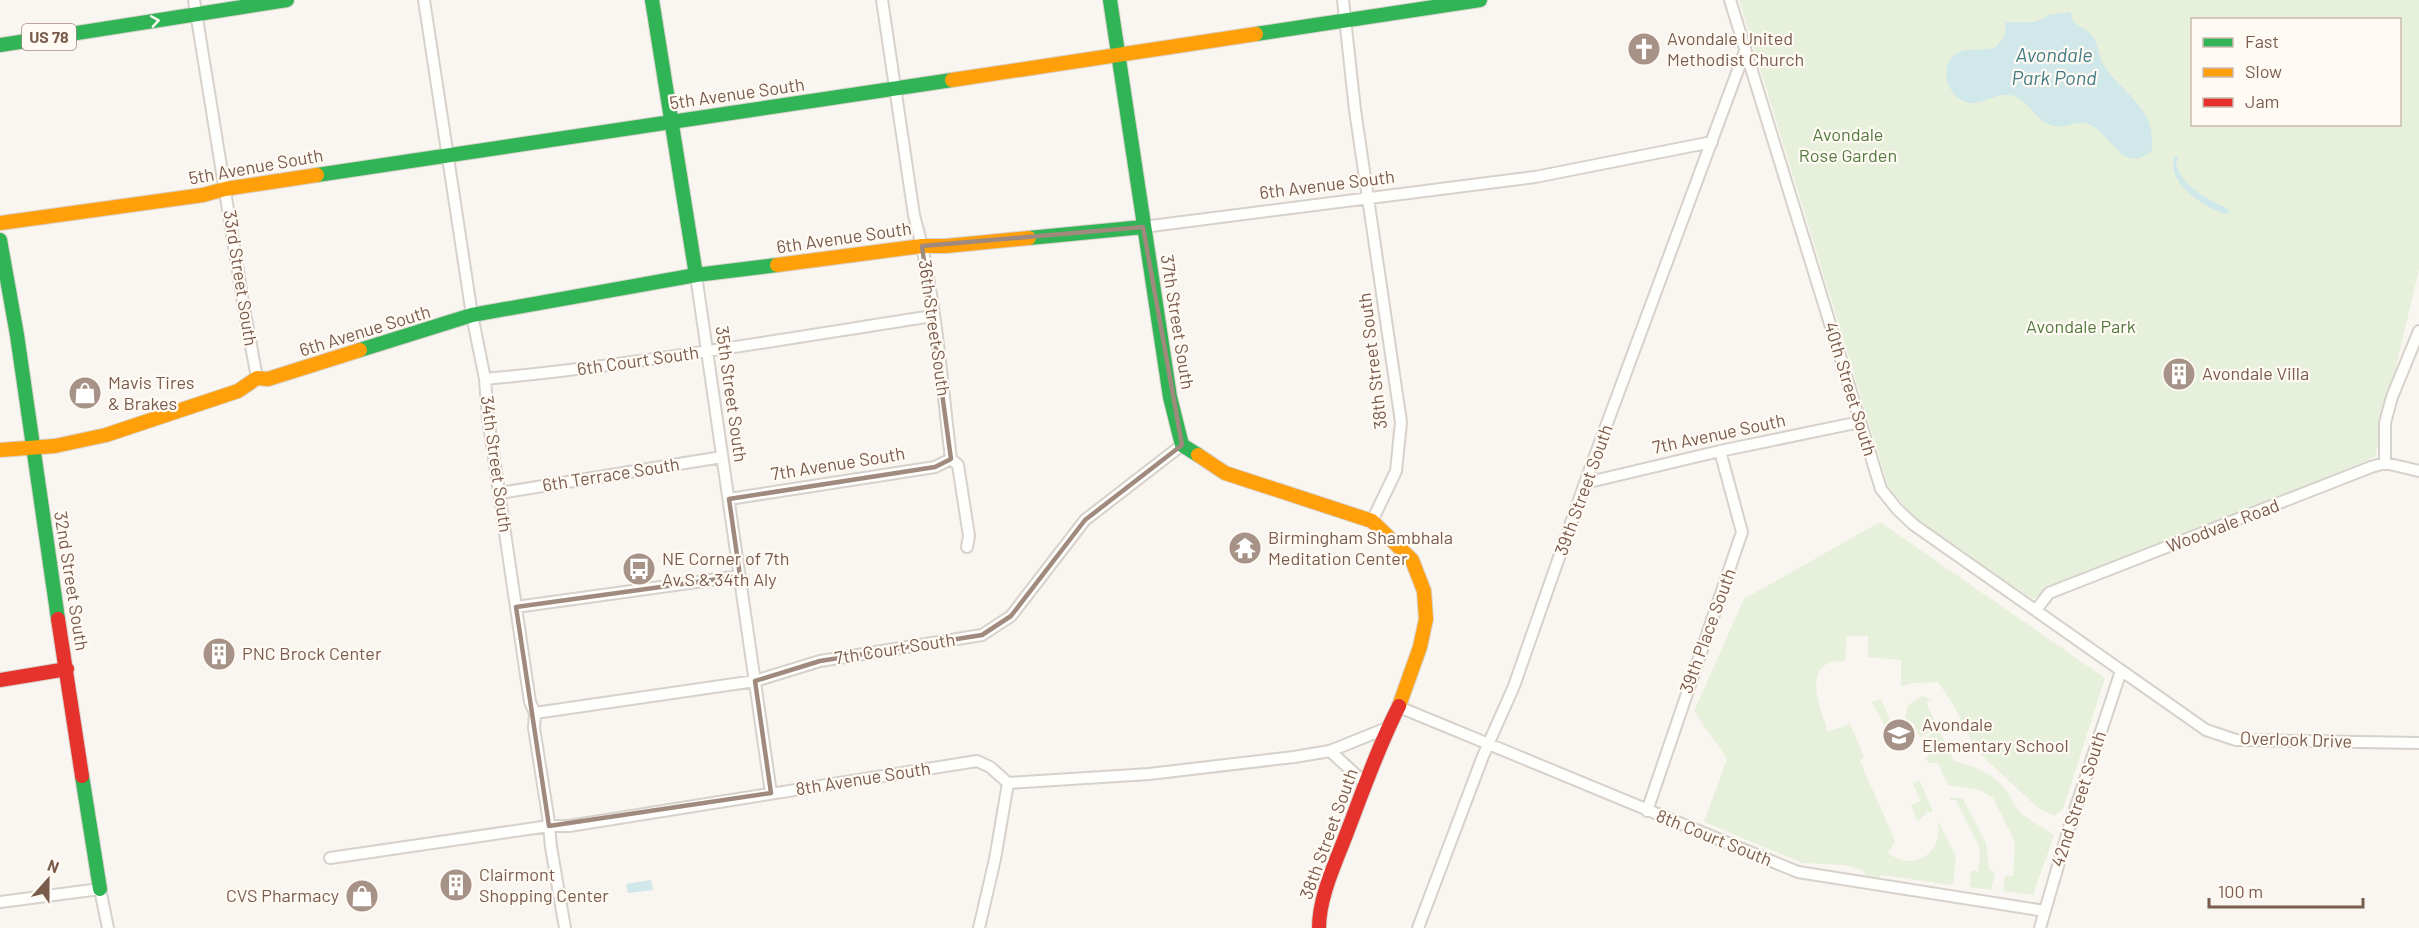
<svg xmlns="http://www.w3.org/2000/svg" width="2419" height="928" viewBox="0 0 2419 928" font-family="Barlow,sans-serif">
<rect width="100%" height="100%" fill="#f9f5f0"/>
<path fill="#e7f0db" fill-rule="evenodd" d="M1739,0H2419V269L2375,457L2032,599L1915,518L1889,488ZM2192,20H2400V124H2192Z
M1880,522L2105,678L2063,809L2054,816L2038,808L1976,750L1953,704L1938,682L1915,683L1901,686V660L1868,657V636H1847L1845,661C1799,659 1820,707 1828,732L1850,724L1864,756L1860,761L1895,841L1888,853C1915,873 1943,853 1938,821L1956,856L1953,883L1951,885L1881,875L1878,881L1869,878L1862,870L1845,865L1802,863L1704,822L1727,759L1694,711L1744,599Z
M1922,696L1933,700L1926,702L1938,728L1920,737L1913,722L1908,724L1905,716L1908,705Z
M1881,699L1895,731L1889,735L1872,702Z
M1939,730L1954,761C1971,765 1992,773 2004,787C2010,794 2013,804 2019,811C2030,822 2042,826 2054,835L2033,895L2003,891L2005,876H2013L2015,842L1993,798L1980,790L1948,785L1938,763H1929L1925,759L1929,756L1922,740Z
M1919,780L1933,811L1930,813L1928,811L1918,822L1911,805L1921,801L1913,784Z
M1950,797L1963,799L1986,843L1989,869L1995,873L1991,890L1970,887L1971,871L1973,870L1978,872L1980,856L1978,844L1956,800H1949Z"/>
<path fill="#d0e8ea" d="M2071,12C2071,28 2087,26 2094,38C2099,48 2099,60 2106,69C2127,97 2156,109 2152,150C2121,179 2110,127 2085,123C2074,121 2065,129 2054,126C2037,123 2030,102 2014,96C1996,91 1987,104 1970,103C1960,102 1953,94 1949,86C1946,79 1945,71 1948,64C1958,41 1980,54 1996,47L2004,37L2006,22H2035L2049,15Z
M2178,156L2176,165C2183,186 2208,200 2227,208L2230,212L2226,214C2203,207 2167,184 2174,157Z
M651,880L653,890L628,893L626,884Z"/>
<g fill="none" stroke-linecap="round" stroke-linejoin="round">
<g stroke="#d7d1cb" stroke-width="14">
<path id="street" d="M194,0L243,302L257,378
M424,0L472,315L485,379L488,418L530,702L535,713L534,728L548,816L551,847L565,928
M882,0L914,215C936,294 941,378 951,459L958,465L969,536L967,547
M1343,0L1355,110L1401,422L1396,471L1372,521
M1730,0L1881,489L1897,509L1914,525L2206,730L2236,740L2419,743
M1143,227L1535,177L1712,142
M696,275L771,793
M485,379C635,365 784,339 933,316
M2385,463V423L2392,397L2419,331
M1585,483L1720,451L1860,422
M500,493L722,457
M729,499L935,467L951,459
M516,607L740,576
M2036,610L2049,593L2371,467L2385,463L2419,471
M1399,707L1798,872L2045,911
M535,713L755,681L820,661L982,635L1011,616L1085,520L1182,445
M1330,751L1366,784
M1647,811L1742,532L1720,451
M330,858L549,826H569L977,761L990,767L1008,783L1149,774L1294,757L1330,751L1387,728
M0,902L100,889L108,928
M979,928L995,859L1008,783
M1418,928L1483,756L1514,686L1585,483L1745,51
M2040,928L2069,828L2121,671"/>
</g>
<g stroke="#d9d2cb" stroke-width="16">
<path id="fast" d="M652,0L696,275
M1110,0L1170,397L1182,445L1198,455
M1256,34L1480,0
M0,45L287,0
M317,175L952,80
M1029,238L1143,227
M0,240L17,335L58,619
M360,350L472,315L696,275L777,265
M82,776L100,889"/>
</g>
<g stroke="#d9d2cb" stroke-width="16">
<path id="slow" d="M952,80L1256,34
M0,223L203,195L225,189L317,175
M777,265L922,246H946L1029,238
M0,450L55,446L106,435L238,391L257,378L268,379L360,350
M1198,455L1225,473L1372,521L1412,560L1424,591L1426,619L1420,647L1399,706"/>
</g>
<g stroke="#d9d2cb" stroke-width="16">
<path id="jam" d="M58,619L82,776
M0,680L67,669
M1319,928C1319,897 1335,864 1346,835C1363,791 1378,747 1399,706"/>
</g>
<use href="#street" stroke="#fefefd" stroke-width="10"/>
<use href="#fast" stroke="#30b455" stroke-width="14"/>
<use href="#slow" stroke="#ff9f0a" stroke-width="14"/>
<use href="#jam" stroke="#e5322d" stroke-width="14"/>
</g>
<defs><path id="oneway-chevron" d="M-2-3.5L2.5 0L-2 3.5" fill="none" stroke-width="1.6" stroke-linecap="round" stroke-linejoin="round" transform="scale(1.5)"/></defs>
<use stroke="#fffaf3" href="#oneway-chevron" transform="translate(155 21) rotate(-9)"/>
<path fill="none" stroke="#9f8a7d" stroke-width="4.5" stroke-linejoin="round" d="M1143,227L1182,445L1085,520L1011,616L982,635L820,661L755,681L771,793L549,826L516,607L740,576L729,499L935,467L951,459L922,246Z"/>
<defs>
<g id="church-disc" transform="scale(1.725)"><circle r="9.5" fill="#a69286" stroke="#fffaf3"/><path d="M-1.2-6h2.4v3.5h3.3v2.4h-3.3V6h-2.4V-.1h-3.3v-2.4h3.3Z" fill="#fff"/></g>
<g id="building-disc" transform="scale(1.725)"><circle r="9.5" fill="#a69286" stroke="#fffaf3"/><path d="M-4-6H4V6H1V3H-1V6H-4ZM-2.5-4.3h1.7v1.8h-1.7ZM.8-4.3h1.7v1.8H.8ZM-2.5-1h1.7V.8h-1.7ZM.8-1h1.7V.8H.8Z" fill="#fff"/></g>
<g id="shop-disc" transform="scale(1.725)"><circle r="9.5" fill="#a69286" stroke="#fffaf3"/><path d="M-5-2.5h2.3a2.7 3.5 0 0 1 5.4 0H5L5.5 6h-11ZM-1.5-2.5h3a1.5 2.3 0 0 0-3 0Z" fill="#fff"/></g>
<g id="temple-disc" transform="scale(1.725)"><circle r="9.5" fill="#a69286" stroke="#fffaf3"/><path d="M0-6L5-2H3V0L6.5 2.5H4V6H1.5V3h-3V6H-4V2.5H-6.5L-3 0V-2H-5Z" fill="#fff"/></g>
<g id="bus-disc" transform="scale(1.725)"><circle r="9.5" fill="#a69286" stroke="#fffaf3"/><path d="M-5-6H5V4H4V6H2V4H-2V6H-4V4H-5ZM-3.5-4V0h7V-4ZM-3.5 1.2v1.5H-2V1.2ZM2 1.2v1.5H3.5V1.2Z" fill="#fff"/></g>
<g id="school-disc" transform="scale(1.725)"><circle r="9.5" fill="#a69286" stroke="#fffaf3"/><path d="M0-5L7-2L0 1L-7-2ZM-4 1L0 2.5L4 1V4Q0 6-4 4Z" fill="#fff"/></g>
</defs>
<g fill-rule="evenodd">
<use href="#church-disc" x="1644" y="49"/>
<use href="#building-disc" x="2179" y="374"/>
<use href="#shop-disc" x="85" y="393"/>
<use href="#temple-disc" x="1245" y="548"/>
<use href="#bus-disc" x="639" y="569"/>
<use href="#building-disc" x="219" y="654"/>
<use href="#school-disc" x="1899" y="735"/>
<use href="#building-disc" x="456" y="885"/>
<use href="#shop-disc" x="362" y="896"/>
</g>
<g text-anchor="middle" stroke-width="4.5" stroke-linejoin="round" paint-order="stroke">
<rect fill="#fffaf3" stroke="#a28b7f" stroke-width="1.5" x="22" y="24" width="54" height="26" rx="4.5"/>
<g font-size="16" font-weight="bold" fill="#7a5c4d">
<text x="49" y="43">US 78</text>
</g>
<g font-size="18" fill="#7a5c4d" stroke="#fffaf3" text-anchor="start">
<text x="1667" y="45">Avondale United<tspan x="1667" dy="21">Methodist Church</tspan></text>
<text x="2202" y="380">Avondale Villa</text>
<text x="108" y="389">Mavis Tires<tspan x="108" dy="21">&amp; Brakes</tspan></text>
<text x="1268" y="544">Birmingham Shambhala<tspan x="1268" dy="21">Meditation Center</tspan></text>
<text x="662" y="565">NE Corner of 7th<tspan x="662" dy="21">Av S &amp; 34th Aly</tspan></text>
<text x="242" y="660">PNC Brock Center</text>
<text x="1922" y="731">Avondale<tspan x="1922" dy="21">Elementary School</tspan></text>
<text x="479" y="881">Clairmont<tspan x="479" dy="21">Shopping Center</tspan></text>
<text x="339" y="902" text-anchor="end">CVS Pharmacy</text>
</g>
<g font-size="18" fill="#7a5c4d" stroke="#fffaf3">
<text transform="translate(737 94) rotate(-8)" y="6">5th Avenue South</text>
<text transform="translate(256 167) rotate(-10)" y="6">5th Avenue South</text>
<text transform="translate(1327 185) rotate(-7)" y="6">6th Avenue South</text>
<text transform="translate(844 238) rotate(-8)" y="6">6th Avenue South</text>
<text transform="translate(240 278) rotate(81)" y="6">33rd Street South</text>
<text transform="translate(1177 322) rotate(81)" y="6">37th Street South</text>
<text transform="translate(934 328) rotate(82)" y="6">36th Street South</text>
<text transform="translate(365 331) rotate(-17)" y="6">6th Avenue South</text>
<text transform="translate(638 361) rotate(-8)" y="6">6th Court South</text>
<text transform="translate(1373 361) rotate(-97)" y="6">38th Street South</text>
<text transform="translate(1850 389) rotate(73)" y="6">40th Street South</text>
<text transform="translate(731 394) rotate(82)" y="6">35th Street South</text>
<text transform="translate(1719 434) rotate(-12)" y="6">7th Avenue South</text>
<text transform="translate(496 464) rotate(82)" y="6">34th Street South</text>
<text transform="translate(838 464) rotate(-9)" y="6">7th Avenue South</text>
<text transform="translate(611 475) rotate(-9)" y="6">6th Terrace South</text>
<text transform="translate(1584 490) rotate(-70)" y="6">39th Street South</text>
<text transform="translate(2223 526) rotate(-21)" y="6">Woodvale Road</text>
<text transform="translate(71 581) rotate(81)" y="6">32nd Street South</text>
<text transform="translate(1708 631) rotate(-70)" y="6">39th Place South</text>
<text transform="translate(895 649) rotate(-9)" y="6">7th Court South</text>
<text transform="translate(2296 740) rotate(2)" y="6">Overlook Drive</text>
<text transform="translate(863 779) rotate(-9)" y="6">8th Avenue South</text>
<text transform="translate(2079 799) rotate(-72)" y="6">42nd Street South</text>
<text transform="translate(1329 834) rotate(-70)" y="6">38th Street South</text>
<text transform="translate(1714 838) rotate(22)" y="6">8th Court South</text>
</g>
<g font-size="18" fill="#537a41" stroke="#fffaf3">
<text x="1848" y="141">Avondale<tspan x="1848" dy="21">Rose Garden</tspan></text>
<text x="2081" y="333">Avondale Park</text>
</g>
<g font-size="20" font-style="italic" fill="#437c86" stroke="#fffaf3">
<text x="2054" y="62">Avondale<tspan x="2054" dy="23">Park Pond</tspan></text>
</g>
</g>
<rect x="2191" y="18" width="210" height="108" fill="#fffaf3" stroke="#cabbb1" stroke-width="1.5"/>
<rect x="2203" y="38" width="30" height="9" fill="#30b455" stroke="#cabbb1" stroke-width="1.5"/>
<text x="2245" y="48" font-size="18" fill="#7a5c4d">Fast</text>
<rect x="2203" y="68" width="30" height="9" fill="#ff9f0a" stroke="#cabbb1" stroke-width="1.5"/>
<text x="2245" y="78" font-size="18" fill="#7a5c4d">Slow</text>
<rect x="2203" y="98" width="30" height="9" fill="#e5322d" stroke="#cabbb1" stroke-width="1.5"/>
<text x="2245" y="108" font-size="18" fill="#7a5c4d">Jam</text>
<g transform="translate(48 880) rotate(21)" stroke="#fffaf3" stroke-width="4.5" paint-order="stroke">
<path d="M0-4.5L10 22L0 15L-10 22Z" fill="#7a5c4d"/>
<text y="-9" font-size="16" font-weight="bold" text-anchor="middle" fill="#7a5c4d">N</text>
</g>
<path d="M2209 898v9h154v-9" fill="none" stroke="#7a5c4d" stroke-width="3"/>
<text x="2218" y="898" font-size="18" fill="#7a5c4d" stroke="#fffaf3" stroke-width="4.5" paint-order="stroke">100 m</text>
</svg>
